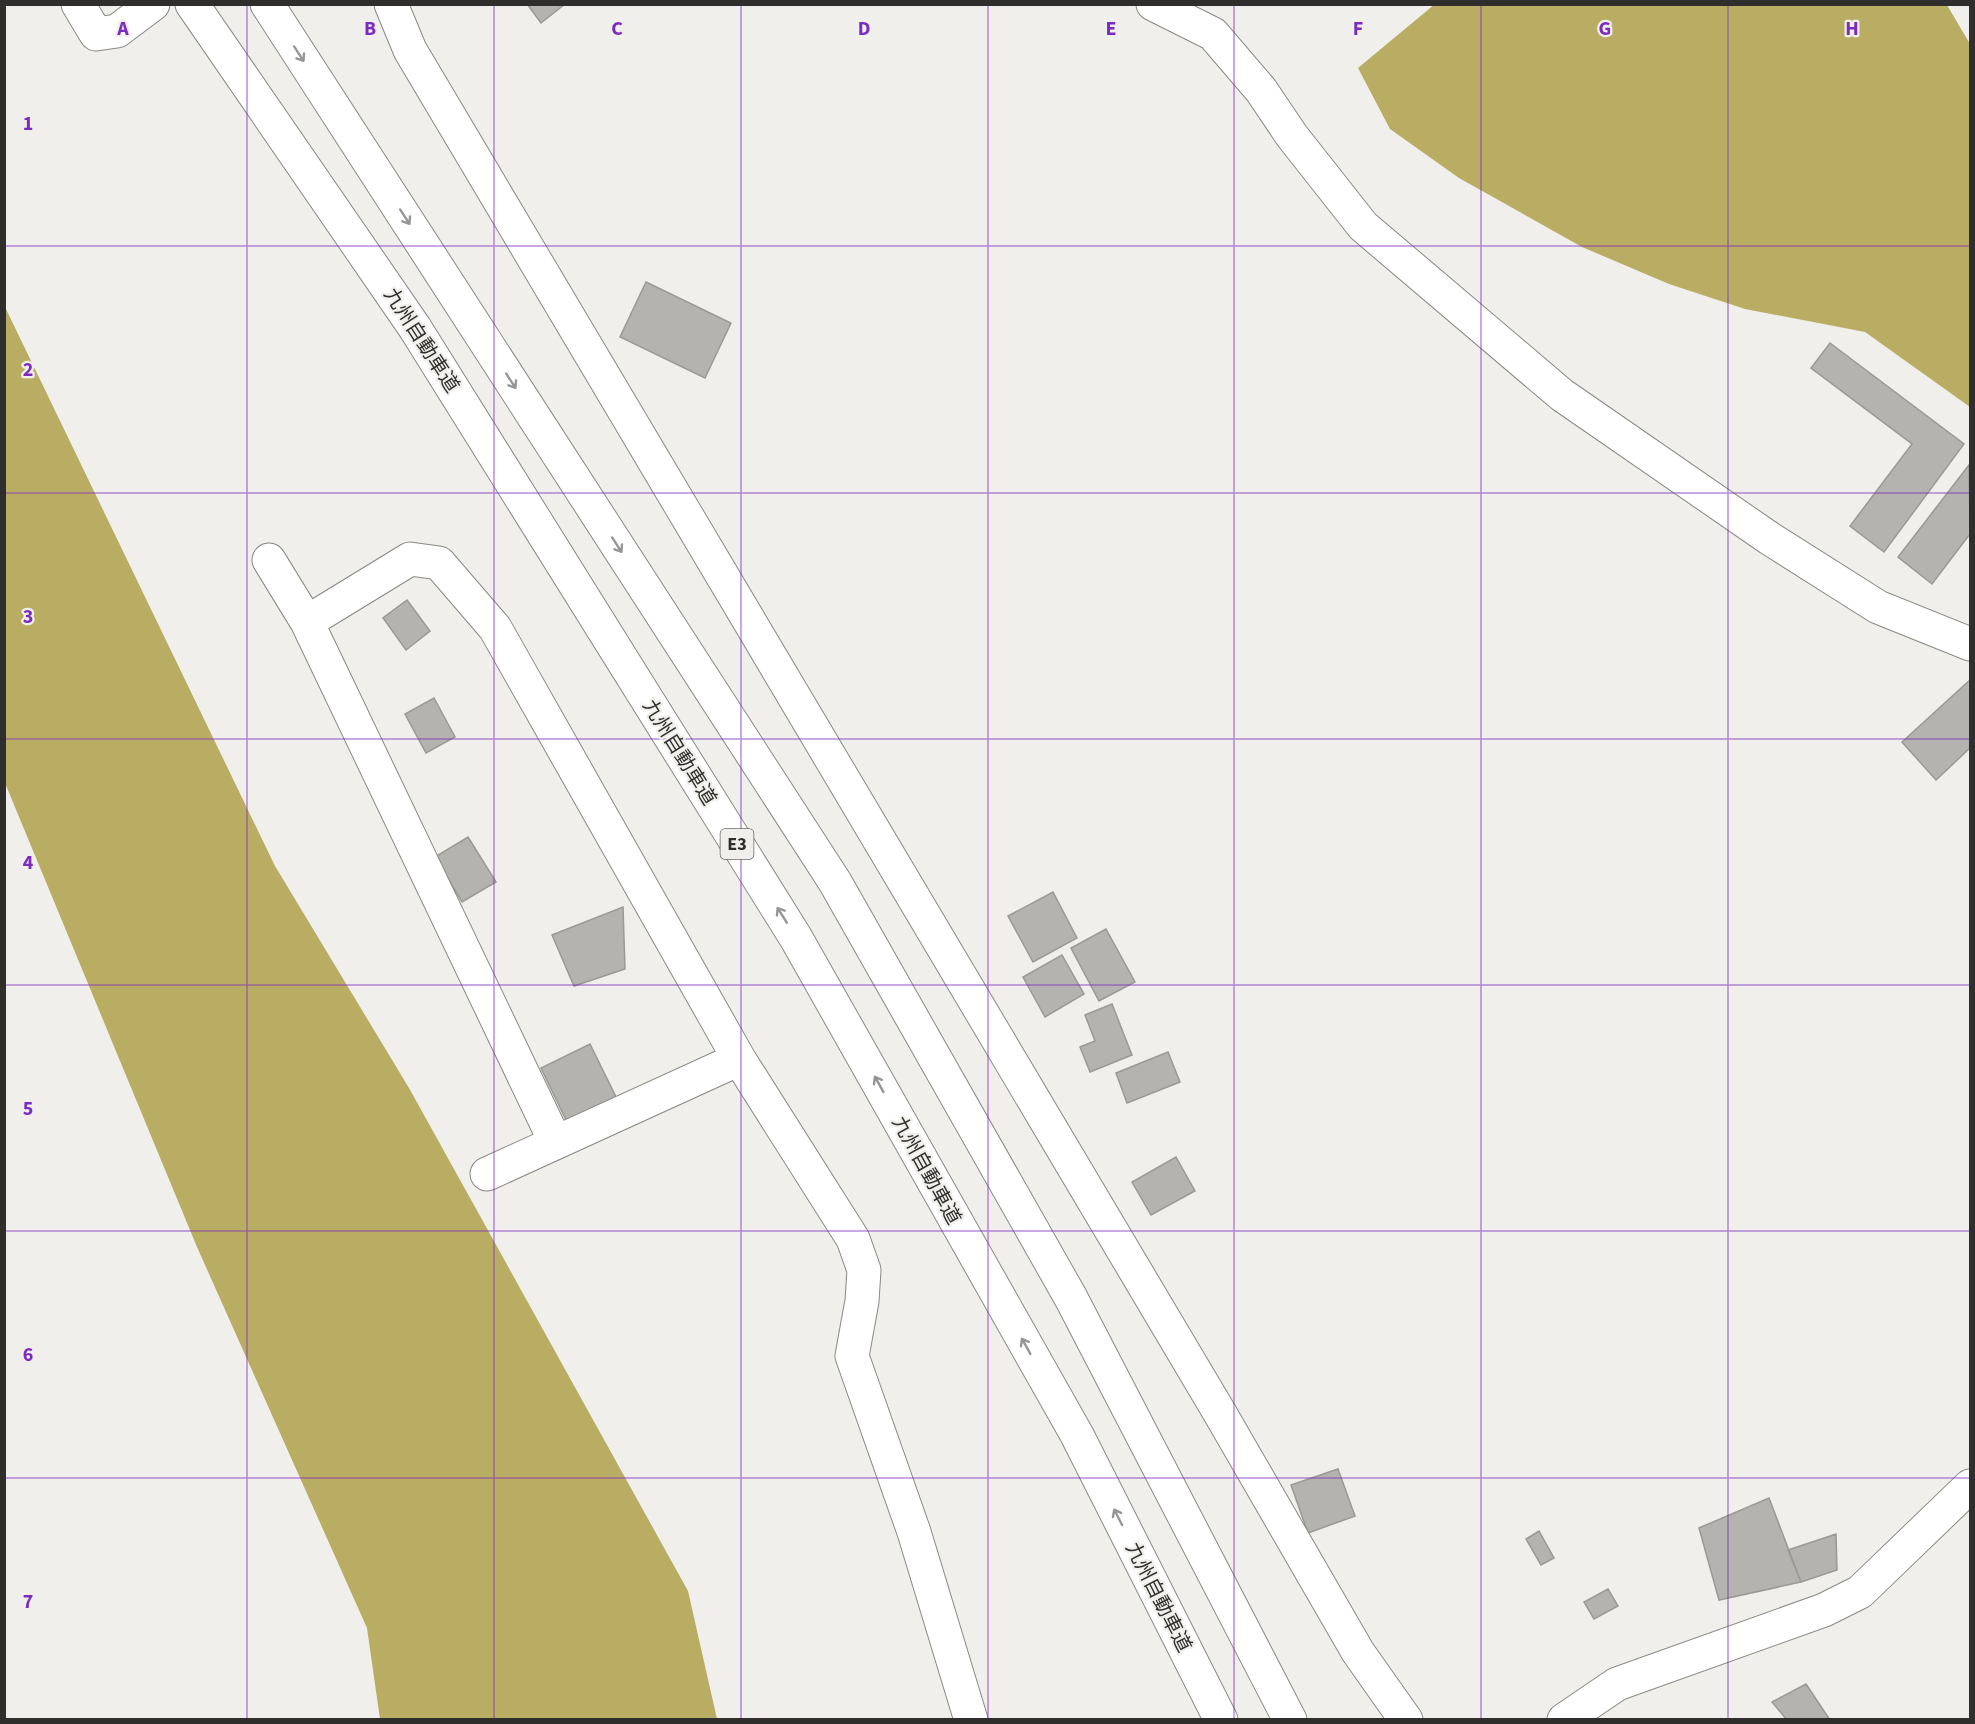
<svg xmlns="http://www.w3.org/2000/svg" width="1975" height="1724" viewBox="0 0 1975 1724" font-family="'Source Sans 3','Noto Sans JP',sans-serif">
<rect width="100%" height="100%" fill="#f0efeb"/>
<path fill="#b9ad63" d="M1435,4L1947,5L1970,44V407L1865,332L1745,309L1669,284L1582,247L1459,178L1390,129L1358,68Z
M5,307L275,866L409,1088L688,1591L717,1719H380L367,1628L197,1247L5,783Z"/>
<path fill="#b4b3af" stroke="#999995" stroke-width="1.5" d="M527,4H565L541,23Z
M646,282L731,323L705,378L620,337Z
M1830,343L1964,444L1884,552L1850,526L1912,444L1811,368Z
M1969,465L1970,534L1932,584L1898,557Z
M407,600L430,631L406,650L383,618Z
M1970,680V748L1936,780L1902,742Z
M434,698L455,737L426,753L405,714Z
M468,837L496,882L462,902L435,857Z
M1053,892L1077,938L1033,962L1008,916Z
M623,907L625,969L574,986L552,935Z
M1106,929L1135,982L1099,1001L1071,948Z
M1062,955L1084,994L1045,1017L1023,977Z
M1112,1004L1132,1055L1090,1072L1080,1047L1095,1041L1085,1015Z
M590,1044L617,1099L567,1122L541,1068Z
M1168,1052L1180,1082L1127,1103L1116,1073Z
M1176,1157L1195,1191L1151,1215L1132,1182Z
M1338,1469L1355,1516L1308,1533L1291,1485Z
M1769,1498L1801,1582L1719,1600L1699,1528Z
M1539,1531L1554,1558L1541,1565L1526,1539Z
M1836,1534L1837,1570L1801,1582L1788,1550Z
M1608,1589L1618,1606L1594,1619L1584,1602Z
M1806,1684L1830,1720H1787L1772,1702Z"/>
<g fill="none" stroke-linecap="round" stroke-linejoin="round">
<g stroke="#888884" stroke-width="35">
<path id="minor" d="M78,4L96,34L117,31L153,4
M391,4L410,50L1221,1415L1358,1652L1406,1720
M1153,4L1213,34L1261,90L1292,136L1363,226L1562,395L1769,538L1878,607L1970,644
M269,560L307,622L555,1141
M307,622L410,559L439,563L495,628L739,1059L853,1239L864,1270L862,1301L852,1356L914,1532L971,1720
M487,1174L739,1059
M1564,1720L1617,1684L1824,1610L1860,1592L1970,1486"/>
</g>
<g stroke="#888884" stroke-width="35">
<path id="motorway" d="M192,4L415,328L796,938L1077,1435L1221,1720
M267,4L835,882L1071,1298L1290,1720"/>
</g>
<use href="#minor" stroke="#fff" stroke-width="33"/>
<use href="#motorway" stroke="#fff" stroke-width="33"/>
</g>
<defs><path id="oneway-shaft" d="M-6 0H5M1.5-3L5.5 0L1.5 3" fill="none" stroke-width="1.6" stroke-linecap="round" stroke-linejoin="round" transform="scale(1.5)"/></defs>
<g stroke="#979696">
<use href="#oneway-shaft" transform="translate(299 54) rotate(57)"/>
<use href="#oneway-shaft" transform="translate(405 217) rotate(57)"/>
<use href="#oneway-shaft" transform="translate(511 381) rotate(57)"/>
<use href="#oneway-shaft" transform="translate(617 545) rotate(57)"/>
<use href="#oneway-shaft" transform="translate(782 915) rotate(-122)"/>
<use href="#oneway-shaft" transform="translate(879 1084) rotate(-119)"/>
<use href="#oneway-shaft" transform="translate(1026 1346) rotate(-119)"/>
<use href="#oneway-shaft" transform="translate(1118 1517) rotate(-117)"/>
</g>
<path fill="none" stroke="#7b2cbf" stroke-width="1.5" stroke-opacity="0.55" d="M247,4V1720M494,4V1720M741,4V1720M988,4V1720M1234,4V1720M1481,4V1720M1728,4V1720M4,246H1970M4,493H1970M4,739H1970M4,985H1970M4,1231H1970M4,1478H1970"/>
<g text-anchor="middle" stroke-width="4.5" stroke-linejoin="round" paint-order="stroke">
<rect fill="#f0efeb" stroke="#696866" stroke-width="1.5" x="720.5" y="829" width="33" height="30" rx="4.5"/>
<g font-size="18" font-weight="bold" fill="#2f2e2d">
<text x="737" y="850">E3</text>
</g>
<g font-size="20" fill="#2f2e2d" stroke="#f0efeb">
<text transform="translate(422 340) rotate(57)" y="7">九州自動車道</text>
<text transform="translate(680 752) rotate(58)" y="7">九州自動車道</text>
<text transform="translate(927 1170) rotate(61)" y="7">九州自動車道</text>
<text transform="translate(1159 1597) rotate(63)" y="7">九州自動車道</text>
</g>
</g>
<g font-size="20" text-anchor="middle" font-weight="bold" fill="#7b2cbf" stroke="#f0efeb" stroke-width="4.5" stroke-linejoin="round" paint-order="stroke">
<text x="123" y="35">A</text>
<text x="370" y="35">B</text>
<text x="617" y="35">C</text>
<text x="864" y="35">D</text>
<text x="1111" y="35">E</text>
<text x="1358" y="35">F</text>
<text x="1605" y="35">G</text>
<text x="1852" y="35">H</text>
<text x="28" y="130">1</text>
<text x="28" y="376">2</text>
<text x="28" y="623">3</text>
<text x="28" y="869">4</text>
<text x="28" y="1115">5</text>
<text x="28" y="1361">6</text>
<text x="28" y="1608">7</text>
</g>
<rect width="1975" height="1724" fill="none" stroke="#2f2e2d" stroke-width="12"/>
</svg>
